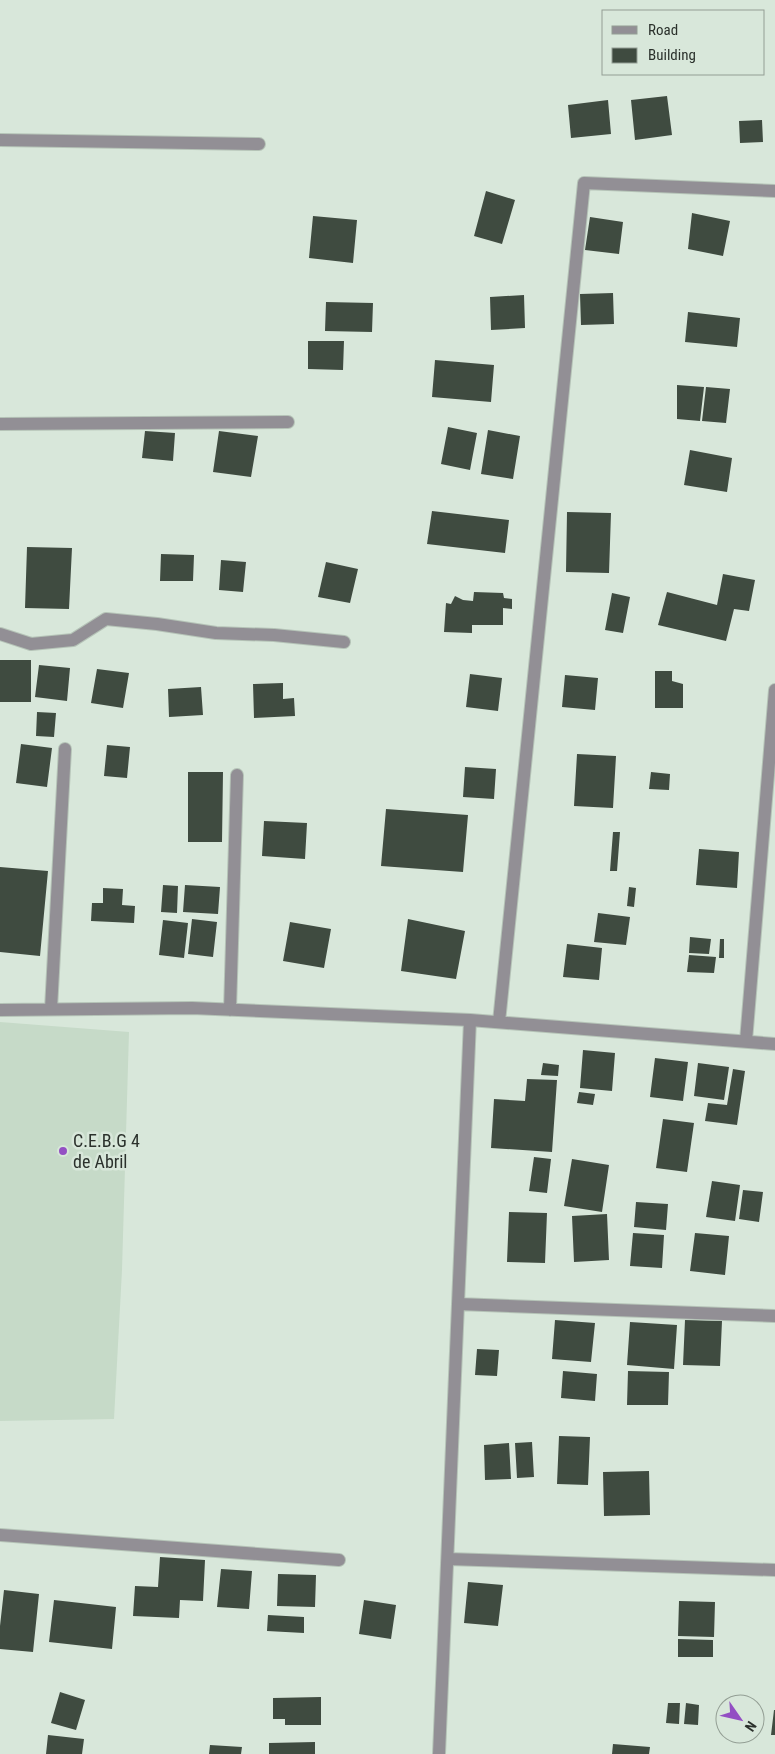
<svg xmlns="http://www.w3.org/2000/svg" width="775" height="1754" viewBox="0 0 775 1754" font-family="'Roboto Condensed',sans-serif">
<rect width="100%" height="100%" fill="#d8e7da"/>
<path fill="#c6dac8" d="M0,1022L129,1032L122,1270L114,1419L0,1421Z"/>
<path fill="#3f4b40" d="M667,96L672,135L635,140L631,100Z
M608,100L611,134L571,138L568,105Z
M762,120L763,142L740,143L739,121Z
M486,191L515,200L502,244L474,236Z
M692,213L730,221L723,256L688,249Z
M313,216L357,220L353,263L309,258Z
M590,217L623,222L619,254L585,250Z
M613,293L614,324L581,325L580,294Z
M524,295L525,328L491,330L490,297Z
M326,302L373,303L372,332L325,331Z
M688,312L740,318L737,347L685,342Z
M308,341H344L343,370L308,369Z
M435,360L494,365L491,402L432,397Z
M677,385L704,387L700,421L677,419Z
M706,387L730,389L726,423L702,421Z
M448,427L477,433L470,470L441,464Z
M488,430L520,436L513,479L481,474Z
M145,431L175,433L173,461L142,458Z
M219,431L258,436L251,477L213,472Z
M690,450L732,458L727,492L684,485Z
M432,511L509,520L505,553L427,544Z
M567,512L611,513L609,573L566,572Z
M27,547L72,548L69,609L25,608Z
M161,554L194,555L193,581H160Z
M221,560L246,562L243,592L219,590Z
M326,562L358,569L350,603L318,597Z
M723,574L755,580L749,611L734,609L726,641L658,625L667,592L717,605Z
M474,592L503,593L504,598L512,599V609L503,608V625H472V633L444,632L446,603L451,604L455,596L463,600L473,601Z
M612,593L630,597L623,633L605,630Z
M0,660H31V702H0Z
M39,665L70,668L67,701L35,697Z
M97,669L129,673L123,708L91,703Z
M655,671H672V681L683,684V708H655Z
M470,674L502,678L498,711L466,707Z
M565,675L598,678L595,710L562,707Z
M283,683V699L294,698L295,716L254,718L253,684Z
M201,687L203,715L169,717L168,689Z
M37,712L56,713L54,737L36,736Z
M21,744L52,748L47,787L16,783Z
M107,745L130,747L127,778L104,776Z
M577,754L616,756L613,808L574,806Z
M465,767L496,769L494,799L463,797Z
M188,772H223L222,842H188Z
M651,772L670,774L669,790L649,789Z
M386,809L468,815L463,872L381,866Z
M264,821L307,823L305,859L262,856Z
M613,832H620L617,871H610Z
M699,849L739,852L737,888L696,885Z
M0,867L48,871L40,956L0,952Z
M163,885L178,886L177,913L161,912Z
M185,885L220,887L218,914L183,912Z
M629,887L636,888L634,907L627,906Z
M103,888L123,889L122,905L135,906L134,923L91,921L92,903H103Z
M598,913L630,917L626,945L594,942Z
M192,919L217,922L213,957L188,954Z
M408,919L465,931L456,979L401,971Z
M163,920L188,923L184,958L159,955Z
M290,922L331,929L324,968L283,961Z
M690,937L711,939L709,954L689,953Z
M720,939H724V958H719Z
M567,944L602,948L599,980L563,977Z
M689,955L716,957L714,973L687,972Z
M583,1050L615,1053L612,1091L580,1088Z
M655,1058L688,1062L683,1101L650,1097Z
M543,1063L559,1065L558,1076L541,1075Z
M698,1063L729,1067L724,1100L694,1096Z
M733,1069L745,1071L737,1125L705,1121L708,1103L727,1105Z
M527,1079L557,1080L552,1152L491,1148L494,1099L525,1101Z
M579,1092L595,1094L593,1105L577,1103Z
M663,1119L694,1123L687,1172L656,1168Z
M534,1157L551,1159L547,1193L529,1191Z
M572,1159L609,1165L602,1212L564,1206Z
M712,1181L740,1185L735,1221L706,1217Z
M743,1190L763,1192L759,1222L739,1219Z
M636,1202L668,1204L666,1230L634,1227Z
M509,1212L547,1213L545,1263L507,1262Z
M607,1214L609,1260L574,1262L572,1216Z
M633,1233L664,1235L662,1268L630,1266Z
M695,1233L729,1236L725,1275L690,1271Z
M555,1320L595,1323L591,1362L552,1359Z
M685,1320L722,1321L720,1366L683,1365Z
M630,1322L677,1325L674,1369L627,1365Z
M477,1349L499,1350L497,1376L475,1375Z
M563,1371L597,1374L595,1401L561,1398Z
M628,1371L669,1372L668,1405H627Z
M559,1436L590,1437L588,1485L557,1484Z
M532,1442L534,1477L517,1478L515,1443Z
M509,1443L511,1479L485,1480L484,1445Z
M649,1471L650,1515L604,1516L603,1472Z
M160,1557L205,1560L203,1601L180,1600L179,1618L133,1616L135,1586L158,1587Z
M221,1569L252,1571L249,1609L217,1607Z
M278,1574L316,1575L315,1607L277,1606Z
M468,1582L503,1585L498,1626L464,1623Z
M4,1590L39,1594L33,1652L0,1649V1626Z
M54,1600L116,1607L112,1649L49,1642Z
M364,1600L396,1605L391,1639L359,1634Z
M679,1601L715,1602L714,1637L678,1636Z
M268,1615L304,1617V1633L267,1631Z
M678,1639L713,1640V1657H678Z
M60,1692L85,1700L76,1730L51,1723Z
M321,1697V1725H285V1719H273V1698Z
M668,1703H680L679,1724L666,1723Z
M686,1703L699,1705L698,1725L684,1724Z
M774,1710H775V1735H771Z
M48,1735L84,1739L82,1754H46Z
M315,1742V1754H269V1743Z
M613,1744L650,1747L649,1754H612Z
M210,1745L242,1747L241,1754H209Z"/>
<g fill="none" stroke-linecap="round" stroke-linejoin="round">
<g stroke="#b5c3b7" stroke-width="14">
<path id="minor" d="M0,140L259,144
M0,424L288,422
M0,634L31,644L73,640L106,619L157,624L216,633L274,635L344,642
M51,1009L65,749
M0,1010L192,1008L470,1020L775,1044
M230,1010L237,775
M499,1022L584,183L775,191
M746,1041L775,690
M458,1304L775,1316
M0,1535L339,1560
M448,1559L775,1570
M439,1754L470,1020"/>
</g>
<use href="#minor" stroke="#928f95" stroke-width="12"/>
</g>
<circle fill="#934fc3" stroke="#d8e7da" stroke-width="2" cx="63" cy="1151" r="5"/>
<g text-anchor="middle" stroke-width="5" stroke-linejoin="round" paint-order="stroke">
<g font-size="18" fill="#2b312c" stroke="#d8e7da" text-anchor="start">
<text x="73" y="1147">C.E.B.G 4<tspan x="73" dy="21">de Abril</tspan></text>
</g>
</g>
<rect x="602" y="10" width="162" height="65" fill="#d8e7da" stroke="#939e94"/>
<rect x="612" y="26" width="25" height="8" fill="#928f95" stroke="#939e94"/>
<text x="648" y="35" font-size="15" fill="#2b312c">Road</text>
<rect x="612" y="48" width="25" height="15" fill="#3f4b40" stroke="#939e94"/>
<text x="648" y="60" font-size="15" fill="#2b312c">Building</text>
<g transform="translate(740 1719) rotate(124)"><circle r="24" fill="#d8e7da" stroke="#939e94"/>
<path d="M0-4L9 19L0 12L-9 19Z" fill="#934fc3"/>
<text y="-8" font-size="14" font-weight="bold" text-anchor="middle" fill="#2b312c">N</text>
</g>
</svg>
